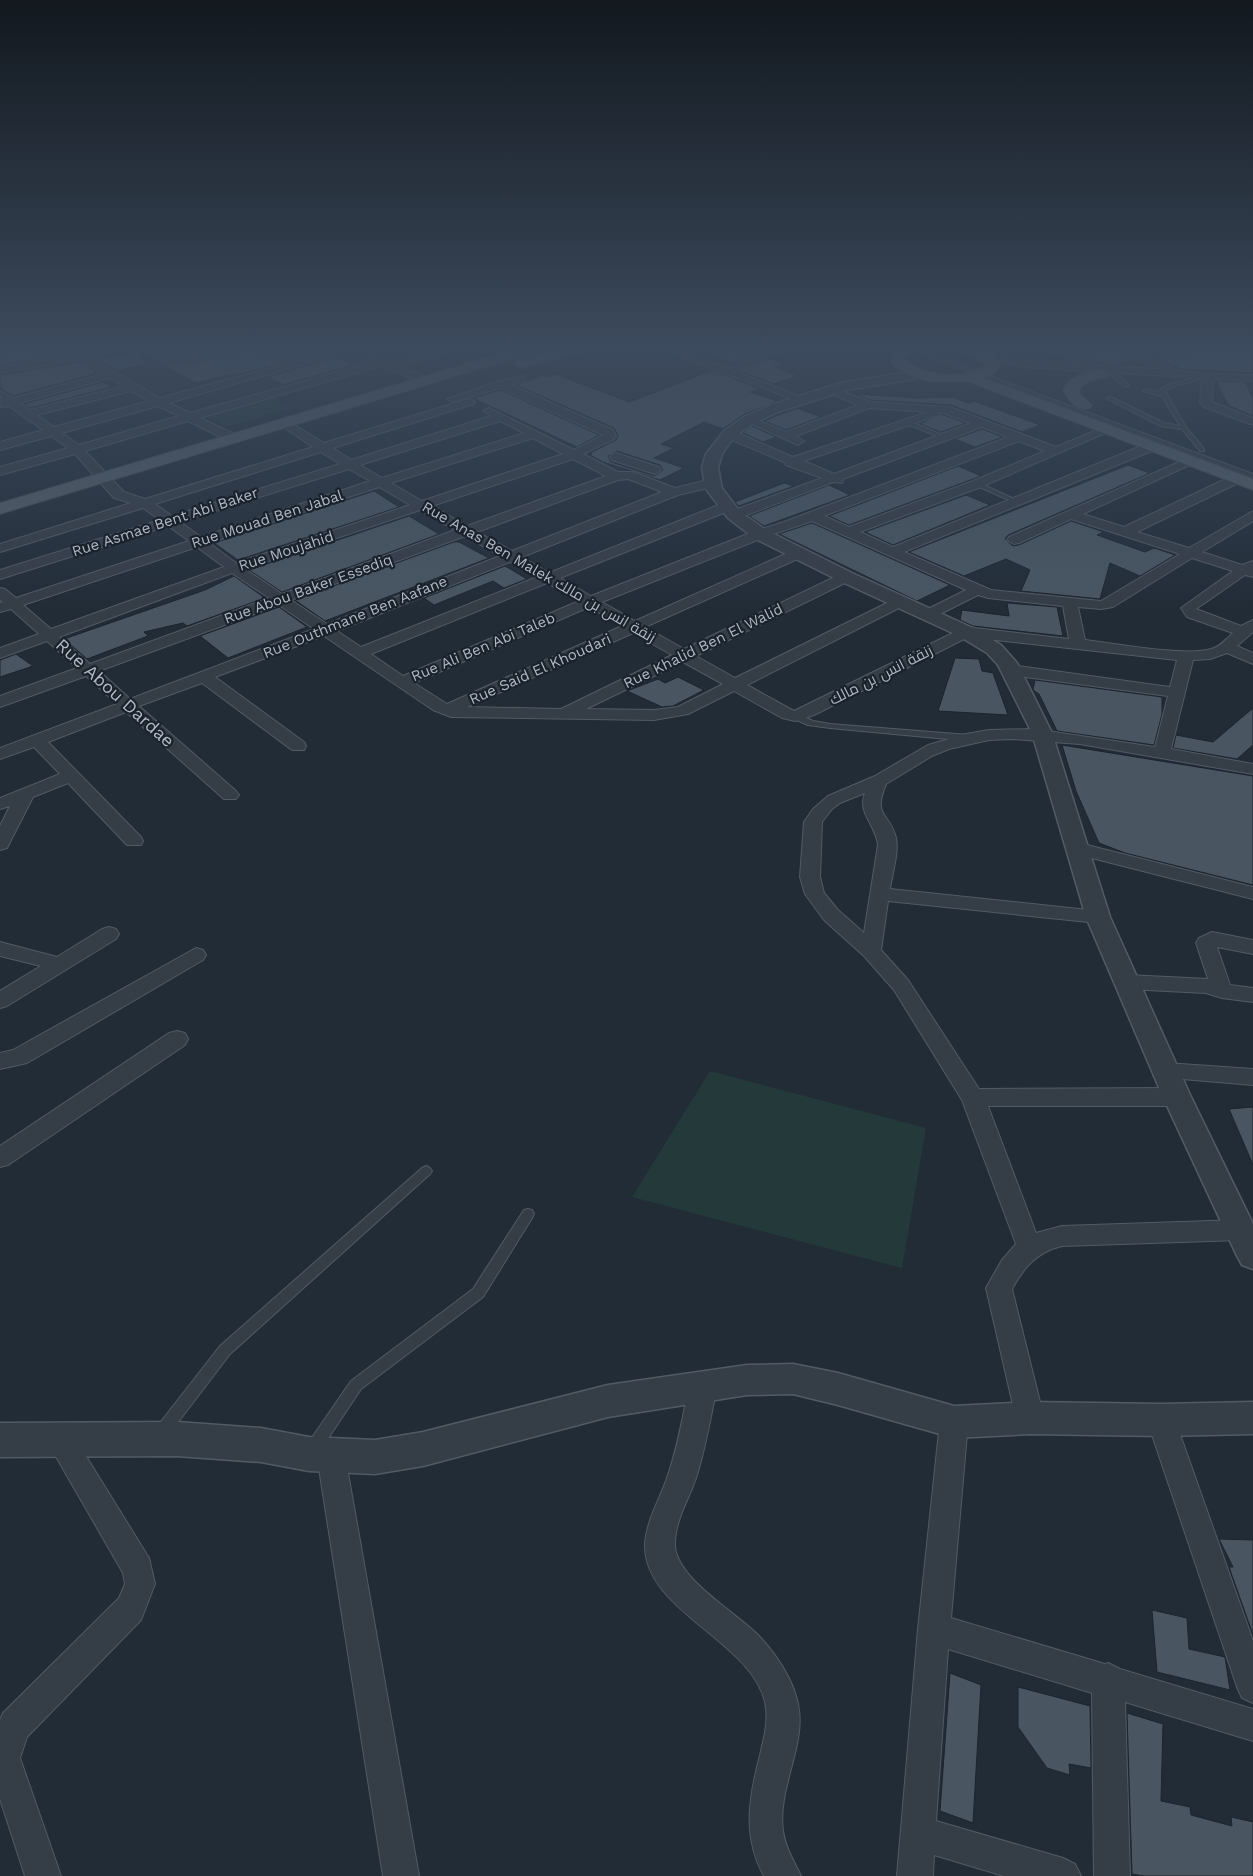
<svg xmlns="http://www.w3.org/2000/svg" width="1253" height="1876" viewBox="0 0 1253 1876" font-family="'Work Sans',Cairo,sans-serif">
<rect width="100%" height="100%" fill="#212c37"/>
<path fill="#243939" d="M270,397L291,408L226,427L206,415Z
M710,1071L926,1128L902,1268L632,1197Z"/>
<path fill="#495662" stroke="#1c242e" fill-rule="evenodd" d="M0,347H58L67,354L0,365Z
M252,347L280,363L237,375L234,374L196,383L164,365L218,359Z
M272,347H305L306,353L320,349L324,351L295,359Z
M693,347H738L759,355L731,363Z
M1064,347H1109L1131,358L1117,365L1104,364L1064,349Z
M1207,347H1253V373L1182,369L1163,362L1158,352L1191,354Z
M140,351L145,364L118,371L96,359Z
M336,357L353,365L283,385L268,377Z
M768,359L783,364L775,367L798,376L774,384L734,369Z
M80,362L98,373L13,396L0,388V375Z
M713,370L760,389L750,392L777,401L743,415L723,429L704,422L661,444L674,448L654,458L684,468L660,480L603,462L590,455L592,454L590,453L616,440L618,435L614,428L516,385L542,375L547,377L555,374L629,402ZM617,451L660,465L663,470L654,476L611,462L608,456Z
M1216,381L1245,382L1253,398V416L1229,406Z
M103,382L112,387L30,408L24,404Z
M501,390L599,435L577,447L473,398Z
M854,394L917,398L953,397L968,403L974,401L1040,425L1022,432L951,405L870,400Z
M797,408L821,417L786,430L764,421Z
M941,414L966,423L941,432L920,424Z
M752,426L776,437L763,442L743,433Z
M982,429L1003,437L975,447L955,439Z
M1128,465L1150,473L1008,535L1005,539L1013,546L1019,545L1071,521L1104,532L1097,535L1145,552L1154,548L1175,555L1140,576L1110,563L1100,599L1021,591L1030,570L1006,559L964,576L909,552Z
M958,466L981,476L849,525L829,516Z
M784,483L794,486L739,506L735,502Z
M829,485L850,495L764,526L749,516Z
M374,491L399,507L238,560L214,543Z
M966,495L990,505L893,545L865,532Z
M409,516L439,534L282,592L249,570Z
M812,523L950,585L917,601L779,534Z
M454,542H459L489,558L325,621L295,600Z
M505,566L527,579L504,588L493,581L434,605L424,598Z
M234,576L265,598L187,626L183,623L144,632L148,636L87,659L64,639L205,590Z
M1007,603L1057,607L1063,636L973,626L960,620L962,610L1009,616Z
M279,607L307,627L228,658L200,636Z
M16,654L33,666L0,677V660Z
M955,658L979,659L982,671L993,673L1008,715L938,711Z
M678,677L704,690L673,706L662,707L627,691L658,679L665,683Z
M1035,680L1162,697V714L1154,745L1057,731L1039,694L1033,690Z
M1253,708V745L1237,759L1173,748L1176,735L1213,742Z
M1062,745L1253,776V885L1125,853L1099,843L1076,791Z
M1253,1107V1165L1229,1109Z
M1219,1539L1253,1540V1635L1229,1567H1233Z
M1152,1610L1187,1618L1189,1649L1225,1657L1230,1690L1157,1672Z
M950,1673L981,1685L973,1823L940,1811Z
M1018,1687L1090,1706L1091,1768L1069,1764L1070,1775L1047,1768L1018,1727Z
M1127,1713L1163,1724L1161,1801L1190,1807L1191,1815L1232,1826L1231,1817L1253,1822V1876H1144L1132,1874Z"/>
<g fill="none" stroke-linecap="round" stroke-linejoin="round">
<g stroke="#525b65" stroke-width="2">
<path id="service" d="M793,347H802L720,371L715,370Z
M904,347H912L1253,474V478Z
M1150,347L1191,348L1205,347L1191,352L1152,350Z
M1111,373H1115L1128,384V386H1124L1111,375Z
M1200,374L1205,375C1193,385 1177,382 1165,391L1186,427L1204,449V451H1200L1182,429L1161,426L1106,398L1111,397L1164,423L1180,426L1162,396L1142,391L1145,389L1160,392L1159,391C1170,380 1187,383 1200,374Z
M905,421H909L947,437L942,438L905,423Z
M975,483H979L1021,502L1016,503L975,485Z
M792,714H798L813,721L830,724L969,735L973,738L969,741L830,728L808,725L792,718Z
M426,1166L430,1168L432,1171L430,1174L230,1354L166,1438L161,1440L156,1438L154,1433L156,1428L220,1346L422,1168Z
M528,1209L532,1210L534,1214L532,1218L483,1297L361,1389L319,1452L314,1454L309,1452L307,1447L309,1442L351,1381L473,1289L524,1210Z"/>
</g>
<g stroke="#525b65" stroke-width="2">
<path id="minor" d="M60,347H73L83,353L114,347H134L91,358L160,398L285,364L255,347H268L295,361L347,347L357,349L169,403L190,413L372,362L367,358L372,355L390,362L452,347H470L400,366L428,378V382H420L381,366L200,418L239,436V442H231L188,421L85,451L124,492L145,499L313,447L282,426L280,424L286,420L324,443L465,400L469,399L475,402L473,404L333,448L351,460L491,416L483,411L489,408L574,450L603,435L500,388L453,402L447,399L496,382L525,376V380L511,385L613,430L616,436L614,439L583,454L618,472H633L675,488L712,479L718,483L716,486L678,495L522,557L549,573L721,504H731L733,507L731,510L560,578L591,596L755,531L784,522L1008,437L982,427L843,479L842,483L833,482L739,518H729L727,515L729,512L822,478L786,465L784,462L725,437V431H733L793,457L928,412L869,408L796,436L804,441L798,445L743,420L749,417L753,418L786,432L858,405L827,392V388L831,387L870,402L950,407L1056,447L1102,428H1110L1112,430L981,487L860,532L893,547L1146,444H1154L1156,447L1154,450L904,552L991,590L1101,601L1180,554L1071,519L1019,543L1014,544L1007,540L1009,537L1186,459L1190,458L1196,462L1083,514L1124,527L1232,476H1240L1242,479L1240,482L1137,532L1189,548L1253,511V521L1202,552L1242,565L1253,561V577L1245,575L1196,609L1241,626L1253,620V632L1237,646L1253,653V664L1227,653L1210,659L1193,660L1171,749L1253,764V774L1080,744L1012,739L989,740L949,749L932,756L886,784C872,818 890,812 896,838C899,853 892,874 890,889L1098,911L1105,912L1108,917L1105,922L1098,923L888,901L881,950L908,980L979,1089L1177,1088L1185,1091L1188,1097L1185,1103L1177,1106H988L1036,1233L1062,1226L1240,1220L1249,1223L1252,1230L1249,1237L1240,1240L1062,1246C1037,1252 1024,1267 1012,1289L1044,1418L1040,1427L1030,1431L1020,1427L1016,1418L986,1288L1002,1260L1016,1244L962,1100L894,990L864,956L824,920L805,894L800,877L804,822L813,809L828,796L875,776L928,745L966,734L989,730L1034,729L1155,747L1168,696L1011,675L1005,673L1003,670L1005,667L1011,665L1170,687L1177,660L968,637L814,715L795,721L782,718L734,691L688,714L654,720L451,717L433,710L324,636L215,677L304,742L306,746L304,750H292L202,683L139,706L236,791L239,795L236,799H224L126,712L48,742L141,837L143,841L141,845H127L68,783L33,797L9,844L7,848L0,850V826L10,806L0,809V798L60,774L34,747L0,759V748L117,704L86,676L0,707V696L77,668L47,641L0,658V648L39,634L11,609L0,612V603L3,602L0,600V588L5,589L16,598L189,541L168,526L0,579V570L160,520L143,508L0,552V544L131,503L114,498L75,454L0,475V467L68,448L51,436L0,450V442L43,430L9,406L0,407L2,401L0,391L13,398L103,374L80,360L0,373V367L72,355ZM110,378L123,386L30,410L20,403ZM131,391L149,401L54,427L37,415ZM158,406L179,416L79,445L62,433ZM940,412L971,423L834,474L804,461L939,415ZM500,421L524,433L382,478L360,465ZM533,438L563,454L422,501L391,483ZM1019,441L1045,451L973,481L849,527L824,516ZM321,452L340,464L172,516L155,504ZM573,459L606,476L467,526L432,506ZM349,469L370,481L201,537L180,522ZM628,479L662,492L512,551L477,532L618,480ZM379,487L410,505L236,563L209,543ZM420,510L455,530L282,594L245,569ZM812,521L966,590L922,612L920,615L922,618H932L978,595L988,598L1063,606L1069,639L966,627L961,629L794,711L747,685L905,605L907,602L905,599H895L735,678L696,656L851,580L853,577L851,574H841L684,649L645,627L802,557L804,554L802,551H792L635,621L602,602L765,537ZM465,536L500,556L327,624L291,600ZM197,547L224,567L51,629L23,605ZM1192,558L1233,571L1181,608L1187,617L1233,633C1226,639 1220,647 1211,649C1187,657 1113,643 1085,640L1078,607L1101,609L1113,607ZM510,562L537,577L361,647L337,631ZM232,573L269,598L90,664L59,637ZM547,583L579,601L403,676L371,654ZM279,605L314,629L130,699L99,671ZM589,607L622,626L447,704L414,683ZM633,633L672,655L561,709L467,707ZM683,662L723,684L678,707L654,710L586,709ZM865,793C857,813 876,825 878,845L864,933L838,910L824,893L820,877L822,822L832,809L840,803Z
M136,347H149L169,357L232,347H250L217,357L168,363Z
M489,347H502L505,350L500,353Z
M657,347H672L807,399L801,402L797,401Z
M1037,347H1053L1089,361L1084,364L1080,363Z
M1111,347C1141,347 1150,359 1176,370C1186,374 1238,374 1253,375V381L1213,379L1212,402L1253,418V425L1204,407L1200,402L1202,378L1022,367L983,356L988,353L1022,361L1160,369Z
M616,453L659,467L661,470L655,474L612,460L610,457L612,454Z
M1079,843L1253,887V899L1072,853L1070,849L1072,845Z
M109,927L116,929L119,934L116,939L7,1006L0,1008V991L41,966L0,956V942L57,957L102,929Z
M1212,932L1253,940V954L1217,947L1230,985L1253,988V1002L1222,998L1206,993L1127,989L1120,987L1117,982L1120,977L1127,975L1208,979L1196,943L1199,938Z
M196,948L203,950L206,955L203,960L27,1063L0,1069V1053L13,1050Z
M177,1031L185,1033L188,1039L185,1045L8,1165L0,1167V1146L169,1033Z
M1166,1063L1253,1069V1085L1158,1077L1155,1071L1158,1065Z
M703,1374L713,1377L717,1386C711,1416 706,1446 697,1475C690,1498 674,1521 675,1546C677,1579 737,1613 759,1636C776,1654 793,1679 798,1704C807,1745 777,1788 783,1831C785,1847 794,1861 801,1876H764C742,1836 749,1797 760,1755C764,1738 769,1720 765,1702C751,1640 642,1610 645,1543C647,1519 661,1497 668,1475C678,1446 683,1416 689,1386L693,1377Z
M1161,1407L1171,1411L1175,1420L1253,1641V1703L1242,1698L1237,1687L1147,1420L1151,1411Z
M954,1409L964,1413L968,1422L951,1618L1105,1664L1108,1663L1120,1669L1253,1709V1741L1125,1702L1130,1876H1094L1092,1693L948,1649L936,1821L1063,1858L1075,1864L1081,1876H1004L934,1855L933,1876H897L918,1629L940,1422L944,1413Z
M61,1428L71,1432L149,1558L155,1584L141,1620L27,1737L20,1758L61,1876H25L0,1799V1720L3,1713L119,1598L125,1584L123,1573L47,1441L51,1432Z
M331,1443L341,1446L345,1456L419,1876H383L317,1456L321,1446Z"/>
</g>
<g stroke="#525b65" stroke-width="3">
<path id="tertiary" d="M921,370L926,371L928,374L926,377L847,390L778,412L754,423L734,437L722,454L718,468L722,488L740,512L766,530L852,573L973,628L1001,645L1017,663L1052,733L1110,917L1191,1097L1253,1224V1269L1242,1265L1237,1256L1163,1097L1086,917L1032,733L998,665L987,653L959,636L840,581L754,538L728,518L706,489L702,468L706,454L724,431L744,417L768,406L840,383Z
M793,1364L838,1373L954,1406L1030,1402L1161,1404L1253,1402V1434L1161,1436L1030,1434L954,1438L838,1405L793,1394L747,1395L608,1417L423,1466L375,1474L309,1471L261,1462L177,1456L0,1457V1423L177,1422L261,1428L309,1437L375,1440L423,1432L608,1385L747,1365Z"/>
</g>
<g stroke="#3e4651" stroke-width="2">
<path id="primary" d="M522,347H544L542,350L0,514V503Z
M566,347H590L588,350L520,368L513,364L515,361Z
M900,347H919L906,355L905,359C923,378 962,378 984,367L985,364C977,355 963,355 957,347C976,347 989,346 1000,363L996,372L984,378L1253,479V490L967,381C941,384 906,383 890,360L894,350Z
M1102,370L1107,371L1109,374L1107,377L1089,381L1079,389L1081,395L1092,405L1090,408C1076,412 1068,400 1063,389C1072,374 1086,372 1102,370Z"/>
</g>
<use href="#service" fill="#353d47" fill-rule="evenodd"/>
<use href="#minor" fill="#353d47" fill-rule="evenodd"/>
<use href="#tertiary" fill="#353d47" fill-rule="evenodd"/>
<use href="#primary" fill="#525d67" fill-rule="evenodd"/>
</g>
<linearGradient id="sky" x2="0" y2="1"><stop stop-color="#12181e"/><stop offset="0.57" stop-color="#3d4b5e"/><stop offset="1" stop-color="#3d4b5e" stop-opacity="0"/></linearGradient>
<rect width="1253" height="610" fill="url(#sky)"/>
<g text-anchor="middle" stroke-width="4.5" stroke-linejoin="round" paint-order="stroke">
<g font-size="15" fill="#afb8c4" stroke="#1a232c">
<text transform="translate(267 519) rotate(-18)" y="5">Rue Mouad Ben Jabal</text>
<text transform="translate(165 522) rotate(-18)" y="5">Rue Asmae Bent Abi Baker</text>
<text transform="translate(286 551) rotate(-18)" y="5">Rue Moujahid</text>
<text transform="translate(539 572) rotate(30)" y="5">Rue Anas Ben Malek زنقة انس بن مالك</text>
<text transform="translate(308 589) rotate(-20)" y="5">Rue Abou Baker Essediq</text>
<text transform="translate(355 617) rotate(-22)" y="5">Rue Outhmane Ben Aafane</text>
<text transform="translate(703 646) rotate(-26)" y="5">Rue Khalid Ben El Walid</text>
<text transform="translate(483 647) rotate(-23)" y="5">Rue Ali Ben Abi Taleb</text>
<text transform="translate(540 669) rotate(-24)" y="5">Rue Said El Khoudari</text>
<text transform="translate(881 675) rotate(-27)" y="5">زنقة انس بن مالك</text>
</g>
<g font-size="18" fill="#afb8c4" stroke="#1a232c">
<text transform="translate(115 693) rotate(42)" y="6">Rue Abou Dardae</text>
</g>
</g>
</svg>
